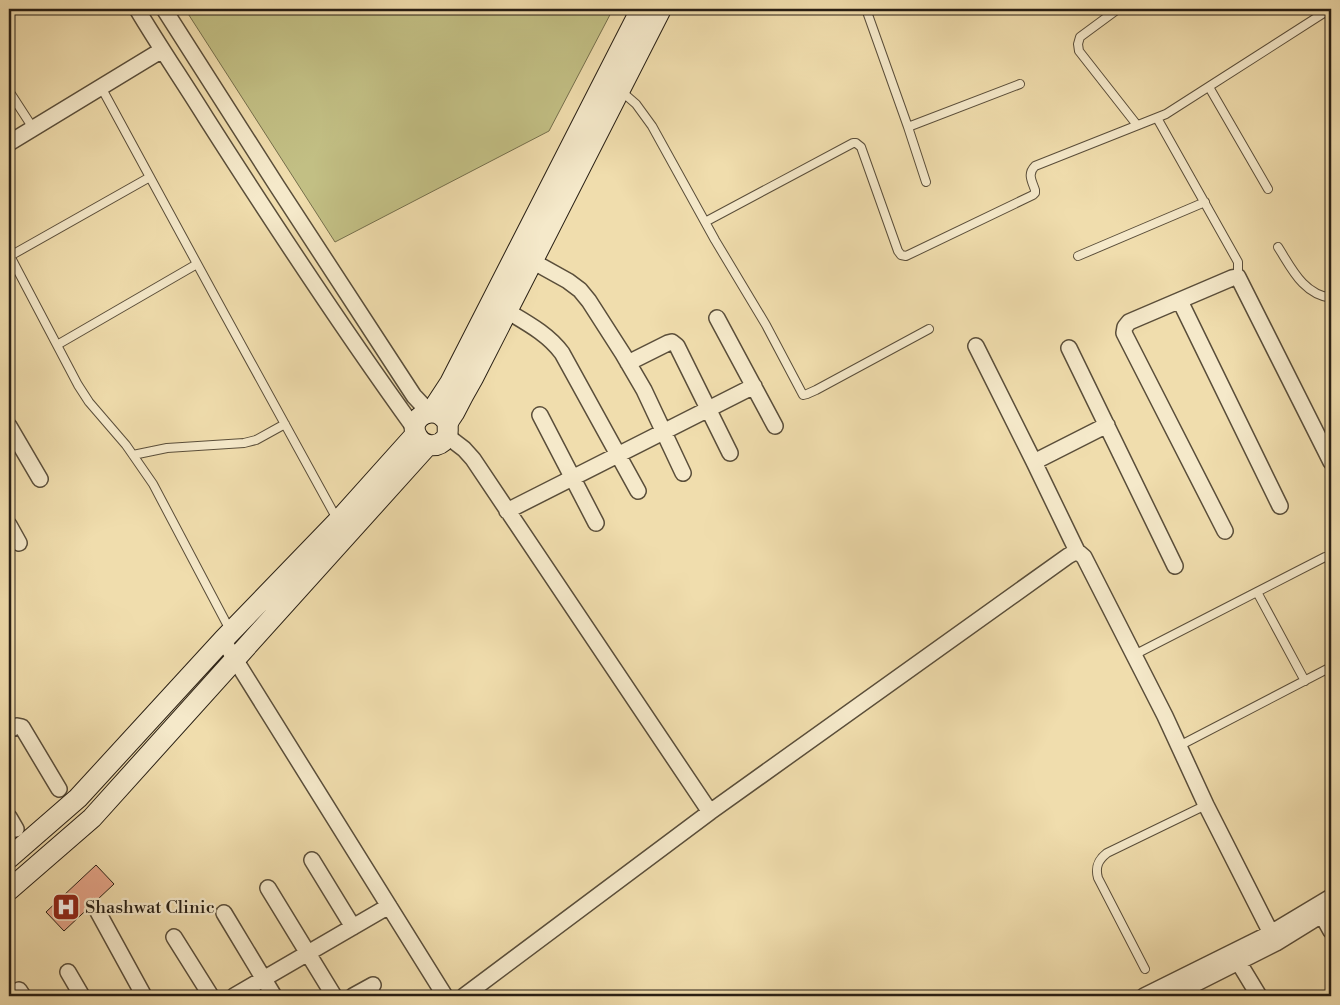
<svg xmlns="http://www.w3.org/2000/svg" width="1340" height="1005" viewBox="0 0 1340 1005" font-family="'Libre Bodoni',serif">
<rect width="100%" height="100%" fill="#f0ddad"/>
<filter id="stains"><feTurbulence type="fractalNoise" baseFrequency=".004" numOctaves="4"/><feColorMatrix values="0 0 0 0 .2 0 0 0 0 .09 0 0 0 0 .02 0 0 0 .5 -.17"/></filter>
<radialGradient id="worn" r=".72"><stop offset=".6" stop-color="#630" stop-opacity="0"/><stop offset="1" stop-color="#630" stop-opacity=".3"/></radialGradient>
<path fill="#c2bf84" stroke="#756f4c" d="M185,9H613L549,131L335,242Z"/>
<path fill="#e6a589" stroke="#281f14" d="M96,865L114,884L64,931L46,912Z"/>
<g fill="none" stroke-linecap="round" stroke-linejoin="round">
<g stroke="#5a4e3a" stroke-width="10">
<path id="lane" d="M866,9L908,127L926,182
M1118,9L1080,37L1078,44L1079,51L1137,125
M101,87L220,306L337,519
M1209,87L1268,189
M9,91L33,128
M621,91L636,104L652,126L715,240L766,325L803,395L807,394L816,390L929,329
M1157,118L1238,262V277
M908,127L1020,84
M705,222L853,143H856L861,147L898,251L901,255L906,256L1033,195L1035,193V190C1032,181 1027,174 1035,166L1166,114L1330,9
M1278,247C1292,269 1303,294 1331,298
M9,254L78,385L89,402L126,445L153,484L230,630
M10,256L150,177
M1078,256L1205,202
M57,345L197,264
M133,455L167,448L244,443L256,440L285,424
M1257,592L1305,681
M1134,655L1325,557
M1179,746L1331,667
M1145,969L1098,878C1095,867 1098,860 1107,853L1206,805"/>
</g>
<g stroke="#5a4e3a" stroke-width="18">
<path id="street" d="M137,9C159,46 183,81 206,118C273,223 342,328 415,429
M164,9L277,186L414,396L429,412
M1328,9L1331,12
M9,143L162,50
M532,261L568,281L580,290L589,301L623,354L644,390L683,473
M1180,301L1280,506
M507,311C527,323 548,334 562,353L638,491
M717,318L775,426
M976,346L1034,462L1077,551
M1069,348L1175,566
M628,363L668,343L672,342L677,346L730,453
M540,415L596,523
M9,426L40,479
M447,436L464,449L473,459L710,812L1068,556L1077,551L1084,557L1165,716L1206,805L1276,943
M1034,462L1107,425
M507,511L754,386
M9,525L19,543
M1225,531L1124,333L1125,327L1129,322L1232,278L1238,277L1331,462
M223,640L445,996
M9,730L17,726L22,727L59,789
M9,817L16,829
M312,860L353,927
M268,888L334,996
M98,912L144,996
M224,913L274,996
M1322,915L1331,931
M174,937L211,996
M1239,963L1259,996
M68,972L82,996
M19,990L23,996
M234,996L389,906
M353,996L373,985
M464,996L710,812
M1144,996L1271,933L1331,897
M1171,996L1276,943L1331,909"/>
</g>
<g stroke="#281f14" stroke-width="22">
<path id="secondary" d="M431,412L450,383L641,9
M448,424C437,401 406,417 417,436C423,447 438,449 446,438C449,433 447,429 448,423C449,420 452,416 454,413C460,401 466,390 473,378L661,9
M9,858L78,798L223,640L338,521L416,434
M9,890L92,818L428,445"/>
</g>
<use href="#lane" stroke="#f5e9ca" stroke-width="8"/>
<use href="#street" stroke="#f5e9ca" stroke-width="15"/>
<use href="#secondary" stroke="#f5e9ca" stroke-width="20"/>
</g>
<defs>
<g id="hospital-square" transform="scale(1.4375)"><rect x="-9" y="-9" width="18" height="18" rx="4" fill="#8f2418" stroke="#f5e9ca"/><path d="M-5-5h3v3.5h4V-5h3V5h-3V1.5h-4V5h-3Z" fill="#fff"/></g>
</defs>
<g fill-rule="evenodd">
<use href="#hospital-square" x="66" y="907"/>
</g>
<g text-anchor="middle" stroke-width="4.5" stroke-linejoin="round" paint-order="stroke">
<g font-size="18" fill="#281f14" stroke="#f5e9ca" text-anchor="start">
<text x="85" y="913">Shashwat Clinic</text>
</g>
</g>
<rect width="1340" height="1005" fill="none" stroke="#f0ddad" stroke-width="30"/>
<rect x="10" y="10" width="1320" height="985" fill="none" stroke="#281f14" stroke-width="2.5"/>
<rect x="15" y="15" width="1310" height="975" fill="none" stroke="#281f14"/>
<rect width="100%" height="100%" filter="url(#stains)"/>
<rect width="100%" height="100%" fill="url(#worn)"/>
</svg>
